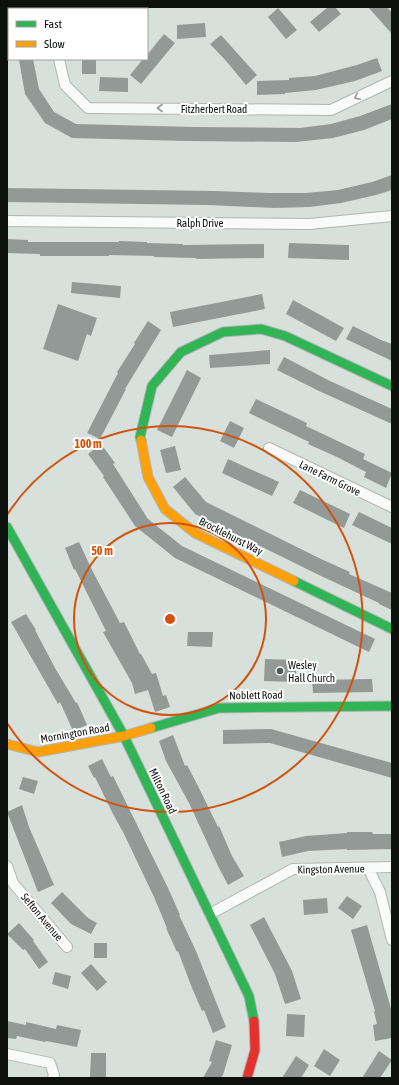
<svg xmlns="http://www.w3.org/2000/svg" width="399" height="1085" viewBox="0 0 399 1085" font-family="'Asap Condensed',sans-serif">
<rect width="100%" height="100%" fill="#d8e0dc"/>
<path fill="#939996" d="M328,7H335L341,14L319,32L310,22Z
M368,7H387L392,13V34Z
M278,8L297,30L286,39L268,17Z
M205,23L206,37L177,39V25Z
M164,34L175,43L141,84L130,75L143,59H147V55Z
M221,35L257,75L246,85L227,62L210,44Z
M377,58L382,71L355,81L316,90L285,93V94L257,95V81L289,80V78L315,76L357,65Z
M26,59H33L39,89L54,112L76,124L193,127L300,128L331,124L360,116L392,104V119L364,130L333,138L296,142L185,141L72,138L45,123L25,94L19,60Z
M82,59H96V74H82Z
M100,77L128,78V92L99,91Z
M392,175V190L376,195L341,203L309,207L274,208L208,205L7,202V188L215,191L270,193H306L338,190L372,182Z
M7,239L28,240V242H119V241L147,242V243L183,244V245L264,244V258L196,259V258L154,257V256L109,255V256H40V254L7,253Z
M289,243L349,245V260L288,258Z
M72,282L121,286L120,298L71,293Z
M262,294L265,309L173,327L170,312Z
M293,300L344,328L336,341L286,314Z
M58,304L97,318L91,336L87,334L78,361L43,349Z
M148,321L161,330L125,389H126L100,439L87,433L118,373L117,372L135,344L134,343Z
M353,326L381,340L392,344V361L346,339Z
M270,350V364L210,368L209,355Z
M284,357L330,381L392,409V424L319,391L277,370Z
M187,370L201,378L172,437L157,430Z
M256,399L307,423L306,426L365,454L363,459L392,473L386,488L364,477L366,472L337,457L308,444L309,442L249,413Z
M230,421L244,428L234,448L220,441Z
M101,444L115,463L113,464L148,519L182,546L375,639L369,652L175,558L135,526L103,477L104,476L88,454Z
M175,446L181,470L166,473L160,450Z
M228,459L279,482L272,496L222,473Z
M185,477L206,502L321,559L350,572L349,574L392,593V610L379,604V603L321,576L195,514L173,487Z
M300,490L350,514L344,528L293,503Z
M359,512L392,528V544L352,525Z
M79,542L92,570L120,623L124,622L140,654H141L152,674L156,673L163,696L166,695L170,707L155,712L148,690L135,694L132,683L103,632L106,631L75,569L74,570L65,548Z
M26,614L36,630H35L55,668L76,703L77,702L87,725L73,731L60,702L58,704L11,622Z
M188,632H213L212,647L187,646Z
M265,659L296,660V682L264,681Z
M372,679L373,692L313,693L312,680Z
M271,729L392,763V778L270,743L223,744V730Z
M173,735L185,766L187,765L198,786L218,827L219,826L232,856L244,876L228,885L218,866L189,803L166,761L159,741Z
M102,759L111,777L113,776L169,890L180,915H179L196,951L226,1027L213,1033L204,1010L202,1011L192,988L178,951L177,952L166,928H167L154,897L124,834L112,812L95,777L94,778L88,766Z
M23,777L38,781L34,794L19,789Z
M22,805L29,827L54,885L38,892L7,812Z
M347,832H372L373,834H392V849L347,850V849L308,851L282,857L279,842L306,836L347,833Z
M62,892L88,918L97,923L91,934L71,924L51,903Z
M347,896L362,906L353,919L338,908Z
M327,898L328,913L304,915L303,900Z
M264,917L292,971L301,999L285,1004L275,974L250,925Z
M19,923L34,940L33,941L48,962L39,969L25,949L23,950L7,934Z
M367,925L392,1012V1038L375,1041L373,1025L377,1024L374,1012L375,1011L351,930Z
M94,943H107V958H94Z
M91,964L107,982L97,991L81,973Z
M55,972L71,976L68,989L52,984Z
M287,1014L305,1015L304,1037L286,1036Z
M7,1021L26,1025V1022L56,1029L57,1025L81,1030L77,1047L46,1041L45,1042L17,1036L16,1039L7,1038Z
M216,1040L232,1045L223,1075L221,1078H203L212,1062L209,1061Z
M324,1049L340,1060L330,1076L314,1066Z
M379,1051L392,1060L380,1078H362Z
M91,1053H106V1077H90Z
M296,1056L309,1065L301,1078H282Z"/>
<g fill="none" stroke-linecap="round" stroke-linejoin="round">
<g stroke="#b0b6b3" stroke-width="12">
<path id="street" d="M96,9L98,7
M59,59L65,85L88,108L331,110L392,81
M7,221L309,224L392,216
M269,448L392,507
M7,866L13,883L67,947
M368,868L380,892L392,940
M210,914L293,869L392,867
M7,1054L50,1063L54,1075L53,1078"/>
</g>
<g stroke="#b0b6b3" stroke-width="11">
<path id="fast" d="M141,440L140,437L152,386L181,352L223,332L261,329L285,336L392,386
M7,527L124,736L249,996L254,1021
M294,581L392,629
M151,728L219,708L392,706"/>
</g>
<g stroke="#b0b6b3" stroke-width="11">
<path id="slow" d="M141,440L148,477L165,509L195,533L294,581
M7,744L38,752L124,736L151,728"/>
</g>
<g stroke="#b0b6b3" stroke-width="11">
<path id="jam" d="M247,1078L255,1050L254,1021"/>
</g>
<use href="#street" stroke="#f9fafa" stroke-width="10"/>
<use href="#fast" stroke="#30b455" stroke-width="9"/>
<use href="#slow" stroke="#ff9f0a" stroke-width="9"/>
<use href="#jam" stroke="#e5322d" stroke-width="9"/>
</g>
<defs><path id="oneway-chevron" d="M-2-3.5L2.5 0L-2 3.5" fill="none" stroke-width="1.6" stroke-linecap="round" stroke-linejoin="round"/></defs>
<g stroke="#9a9d9c">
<use href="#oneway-chevron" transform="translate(357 97) rotate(154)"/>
<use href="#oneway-chevron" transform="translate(160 108) rotate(-180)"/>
</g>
<g fill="none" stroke="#d2520c" stroke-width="2">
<circle cx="170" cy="619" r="96"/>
<path d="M7 515A193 193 0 1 1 7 723"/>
</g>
<circle fill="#535956" stroke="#fff" stroke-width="1.5" cx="280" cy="671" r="4"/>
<g text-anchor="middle" stroke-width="4" stroke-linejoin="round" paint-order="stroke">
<g font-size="11" fill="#0c110e" stroke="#fff">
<text x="214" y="113">Fitzherbert Road</text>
<text x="200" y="227">Ralph Drive</text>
<text transform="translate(330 478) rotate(26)" y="4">Lane Farm Grove</text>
<text transform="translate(231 536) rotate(27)" y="4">Brocklehurst Way</text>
<text transform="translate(256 695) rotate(-1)" y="4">Noblett Road</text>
<text transform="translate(75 733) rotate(-10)" y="4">Mornington Road</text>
<text transform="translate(163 791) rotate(64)" y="4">Milton Road</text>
<text transform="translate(331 869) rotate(-1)" y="4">Kingston Avenue</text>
<text transform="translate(42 917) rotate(50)" y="4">Sefton Avenue</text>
</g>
<g font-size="11" fill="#0c110e" stroke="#fff" text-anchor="start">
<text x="288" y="669">Wesley<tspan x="288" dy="13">Hall Church</tspan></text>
</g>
</g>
<circle cx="170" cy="619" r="6" fill="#d2520c" stroke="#fff" stroke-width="2"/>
<g font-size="12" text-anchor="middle" font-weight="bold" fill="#d2520c" stroke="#fff" stroke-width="4" stroke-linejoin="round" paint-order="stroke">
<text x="88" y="448">100 m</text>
<text x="102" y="555">50 m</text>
</g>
<rect width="399" height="1085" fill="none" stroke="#0c110e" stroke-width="16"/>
<rect x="8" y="8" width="140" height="52" fill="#ffffff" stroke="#9ea09f"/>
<rect x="16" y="21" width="20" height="6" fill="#30b455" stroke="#9ea09f"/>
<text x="44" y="28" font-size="12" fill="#0c110e">Fast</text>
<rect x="16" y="41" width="20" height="6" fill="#ff9f0a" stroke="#9ea09f"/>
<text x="44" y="48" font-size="12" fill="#0c110e">Slow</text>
</svg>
